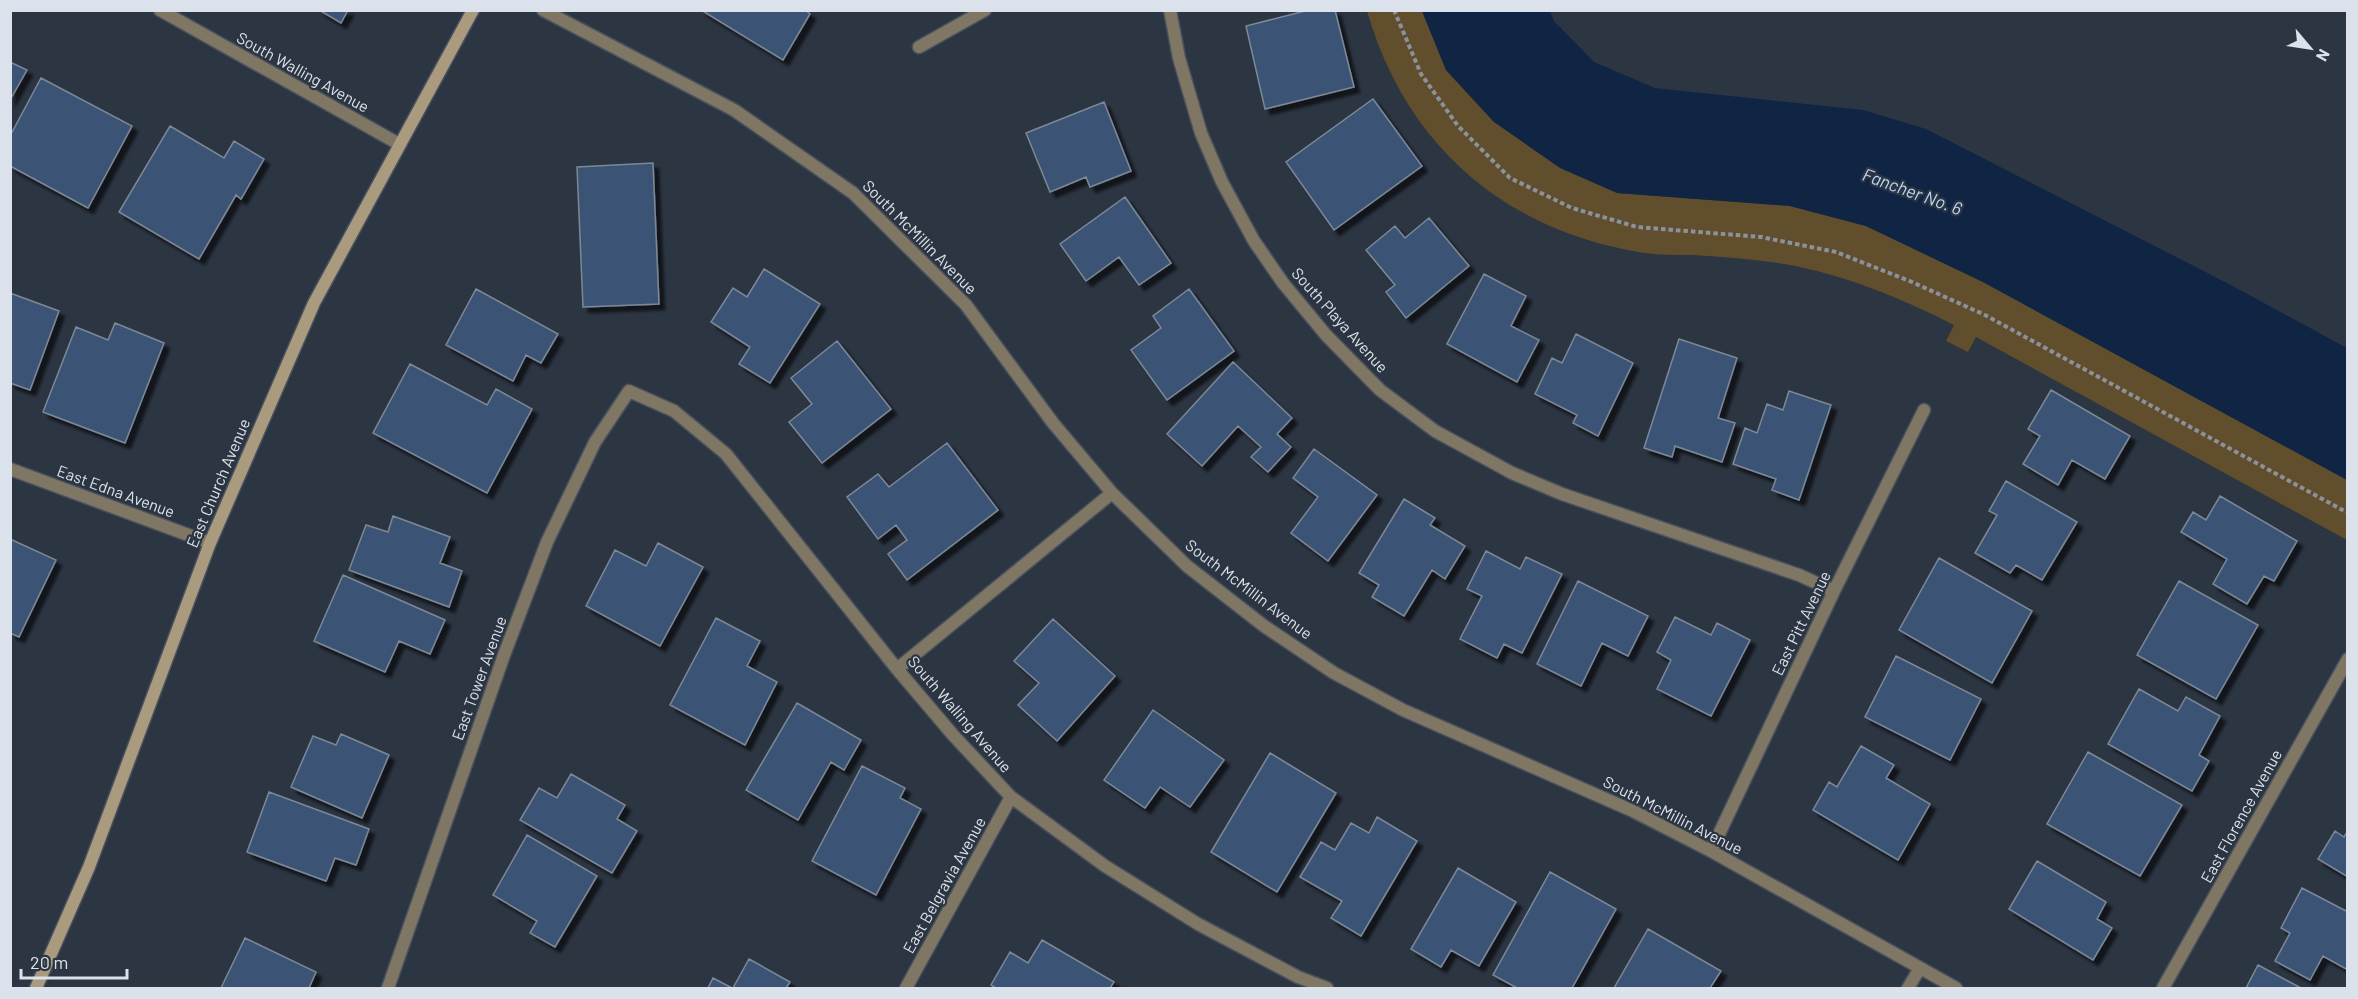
<svg xmlns="http://www.w3.org/2000/svg" width="2358" height="999" viewBox="0 0 2358 999" font-family="Barlow,sans-serif">
<defs>
<filter id="shadow"><feDropShadow dx="5.5" dy="5.5" stdDeviation="1.5" flood-color="#0009"/></filter>
</defs>
<rect width="100%" height="100%" fill="#2c3542"/>
<path fill="#604e2d" d="M1367,11H1422L1446,70L1494,122L1617,193L1790,206L1866,226L1983,282L2347,480V540L1976,337L1968,352L1946,341L1954,325C1901,298 1843,274 1784,264C1754,259 1724,257 1693,255C1677,255 1660,255 1644,253C1505,231 1406,146 1367,11Z"/>
<path fill="#0f2543" d="M1422,11H1550L1554,21L1594,62L1655,88L1863,110L1926,129L2223,281L2347,348V480L1983,282L1866,226L1790,206L1617,193L1560,168L1494,122L1446,70Z"/>
<path fill="#3b5375" stroke="#7d8897" stroke-width="1.5" filter="url(#shadow)" d="M319,10H348L341,23Z
M701,10H805L810,14L783,60Z
M1309,10H1335L1354,87L1265,109L1246,26Z
M10,62L27,70L10,100Z
M41,78L132,126L88,208L10,166V136Z
M1373,99L1422,166L1334,230L1286,162Z
M1104,102L1131,171L1090,187L1086,177L1050,192L1026,133Z
M170,126L224,158L234,141L264,159L241,199L236,195L199,259L119,212Z
M653,163L659,304L583,307L577,167Z
M1125,197L1171,263L1139,285L1119,257L1086,281L1060,244Z
M1429,218L1469,266L1406,318L1386,292L1395,285L1366,250L1395,226L1405,238Z
M764,269L820,304L770,383L739,364L750,347L711,322L733,288L747,297Z
M1484,274L1526,296L1511,326L1539,340L1517,382L1447,344Z
M476,289L558,334L541,363L526,355L513,381L446,345Z
M1189,289L1234,351L1167,400L1131,350L1161,328L1153,316Z
M10,293L59,311L30,390L10,383Z
M115,323L164,343L125,443L43,412L76,327L108,340Z
M1576,334L1633,363L1598,436L1573,423L1577,415L1535,394L1552,358L1562,363Z
M1679,339L1737,358L1718,418L1735,423L1722,462L1675,446L1672,457L1644,448Z
M837,341L891,409L822,463L789,422L812,404L791,378Z
M1233,362L1292,418L1277,434L1291,447L1268,472L1251,457L1261,447L1238,426L1202,466L1167,434Z
M410,364L487,405L496,389L532,409L487,493L373,433Z
M2051,390L2130,436L2105,479L2072,460L2058,485L2023,464L2040,436L2028,429Z
M1789,391L1831,405L1799,500L1772,490L1776,479L1733,464L1745,428L1757,433L1767,404L1783,410Z
M947,443L998,510L907,580L888,554L907,540L896,525L878,539L847,497L878,474L889,487Z
M1314,449L1377,495L1328,561L1291,533L1318,497L1293,478Z
M2006,481L2077,522L2042,580L2016,565L2010,573L1975,553L1997,515L1989,511Z
M2220,496L2297,541L2274,581L2264,576L2247,604L2213,584L2227,559L2181,532L2193,512L2206,520Z
M1404,499L1435,518L1430,525L1465,546L1445,579L1432,570L1404,616L1372,597L1379,585L1359,573Z
M393,516L450,537L440,563L462,571L449,607L349,570L366,525L388,532Z
M10,539L56,560L19,637L10,633Z
M658,543L703,567L660,646L586,606L615,550L646,566Z
M1486,551L1520,569L1526,557L1562,574L1522,653L1504,644L1497,658L1460,639L1482,596L1467,589Z
M1939,558L2032,611L1992,683L1899,630Z
M343,575L445,620L430,654L399,641L385,672L314,641Z
M1578,581L1648,616L1628,656L1602,643L1581,686L1537,664Z
M2179,581L2258,625L2216,699L2137,655Z
M1675,617L1711,635L1717,623L1750,640L1711,716L1657,689L1671,660L1657,652Z
M716,618L760,641L747,666L777,682L745,745L670,705Z
M1053,619L1115,676L1057,741L1018,705L1039,683L1014,661Z
M1896,656L1981,699L1950,760L1865,717Z
M2139,689L2178,711L2186,697L2220,716L2199,755L2209,761L2192,791L2108,744Z
M797,703L861,740L844,770L831,762L798,820L746,790Z
M1153,710L1224,760L1190,807L1160,787L1145,808L1104,780Z
M341,734L389,755L362,818L291,787L313,736L336,745Z
M1861,746L1894,765L1886,778L1930,804L1898,860L1813,810L1829,782L1837,787Z
M2088,752L2182,805L2140,876L2047,824Z
M1270,753L1336,793L1277,892L1211,852Z
M862,766L905,788L900,798L921,809L876,895L812,861Z
M571,774L625,805L617,819L637,831L612,873L520,820L539,788L557,798Z
M269,792L369,829L356,865L335,858L326,881L247,852Z
M1377,817L1417,841L1361,936L1331,918L1342,901L1300,877L1321,842L1335,850L1351,823L1369,833Z
M2348,830V877L2318,859L2335,831L2344,837Z
M527,835L597,876L555,947L530,933L537,921L493,895Z
M2037,861L2106,902L2097,919L2112,928L2093,960L2009,909Z
M1458,868L1516,902L1479,966L1451,950L1441,967L1411,949Z
M1550,872L1616,909L1572,988H1517L1493,975Z
M2302,888L2348,912V970L2323,956L2310,980L2275,961L2290,933L2281,928Z
M1648,929L1721,971L1710,988H1614Z
M245,938L316,972L309,988H221Z
M1042,940L1114,982L1110,988H996L991,985L1010,952L1028,963Z
M749,959L790,982L786,988H733Z
M2258,965L2301,988H2246Z
M713,978L732,988H708Z"/>
<g fill="none" stroke-linecap="round" stroke-linejoin="round">
<g stroke="#48515d" stroke-width="15">
<path id="street" d="M160,10L399,144
M543,10L734,110L853,193L966,305L1053,423L1112,493L1187,566L1264,626L1334,673L1403,710L1633,811L1711,851L1956,988
M1170,10L1179,58L1201,133L1222,182L1254,241L1283,283L1326,335L1380,390L1435,431L1512,473L1562,494L1799,575L1834,591
M919,47L985,10
M10,469L210,543
M897,669L1112,493
M1711,851L1834,591L1924,410
M388,988L504,655L547,542L595,442L629,391L674,411L726,454L897,669L953,735L1011,797L1105,866L1198,924L1298,977L1327,988
M906,988L1011,797
M1908,988L1920,968
M2163,988L2348,659"/>
</g>
<g stroke="#48515d" stroke-width="15">
<path id="secondary" d="M36,988L89,867L210,543L314,303L473,10"/>
</g>
<path stroke="#8b929d" stroke-width="4" stroke-dasharray="4.5 3" stroke-linecap="butt" d="M1394,10L1421,74L1458,126L1510,178L1572,208L1637,227L1761,237L1836,252L1912,282L1985,315L2348,513"/>
<use href="#street" stroke="#807664" stroke-width="12"/>
<use href="#secondary" stroke="#aa9a7e" stroke-width="12"/>
</g>
<g text-anchor="middle" stroke-width="4.5" stroke-linejoin="round" paint-order="stroke">
<g font-size="16" fill="#dce2eb" stroke="#2c3542">
<text transform="translate(303 72) rotate(29)" y="6">South Walling Avenue</text>
<text transform="translate(920 237) rotate(45)" y="6">South McMillin Avenue</text>
<text transform="translate(1340 320) rotate(48)" y="6">South Playa Avenue</text>
<text transform="translate(218 483) rotate(-67)" y="6">East Church Avenue</text>
<text transform="translate(116 491) rotate(20)" y="6">East Edna Avenue</text>
<text transform="translate(1249 589) rotate(37)" y="6">South McMillin Avenue</text>
<text transform="translate(1801 623) rotate(-64)" y="6">East Pitt Avenue</text>
<text transform="translate(479 678) rotate(-70)" y="6">East Tower Avenue</text>
<text transform="translate(960 714) rotate(49)" y="6">South Walling Avenue</text>
<text transform="translate(1673 815) rotate(27)" y="6">South McMillin Avenue</text>
<text transform="translate(2241 816) rotate(-61)" y="6">East Florence Avenue</text>
<text transform="translate(944 885) rotate(-61)" y="6">East Belgravia Avenue</text>
</g>
<g font-size="18" font-style="italic" fill="#bad3f7" stroke="#2c3542">
<text transform="translate(1912 192) rotate(20)" y="6">Fancher No. 6</text>
</g>
</g>
<rect width="2358" height="999" fill="none" stroke="#dce2eb" stroke-width="24"/>
<g transform="translate(2310 48) rotate(119)" stroke="#2c3542" stroke-width="4.5" paint-order="stroke">
<path d="M0-4.5L10 22L0 15L-10 22Z" fill="#dce2eb"/>
<text y="-9" font-size="16" font-weight="bold" text-anchor="middle" fill="#dce2eb">N</text>
</g>
<path d="M21 969v9h106v-9" fill="none" stroke="#dce2eb" stroke-width="3"/>
<text x="30" y="969" font-size="18" fill="#dce2eb" stroke="#2c3542" stroke-width="4.5" paint-order="stroke">20 m</text>
</svg>
